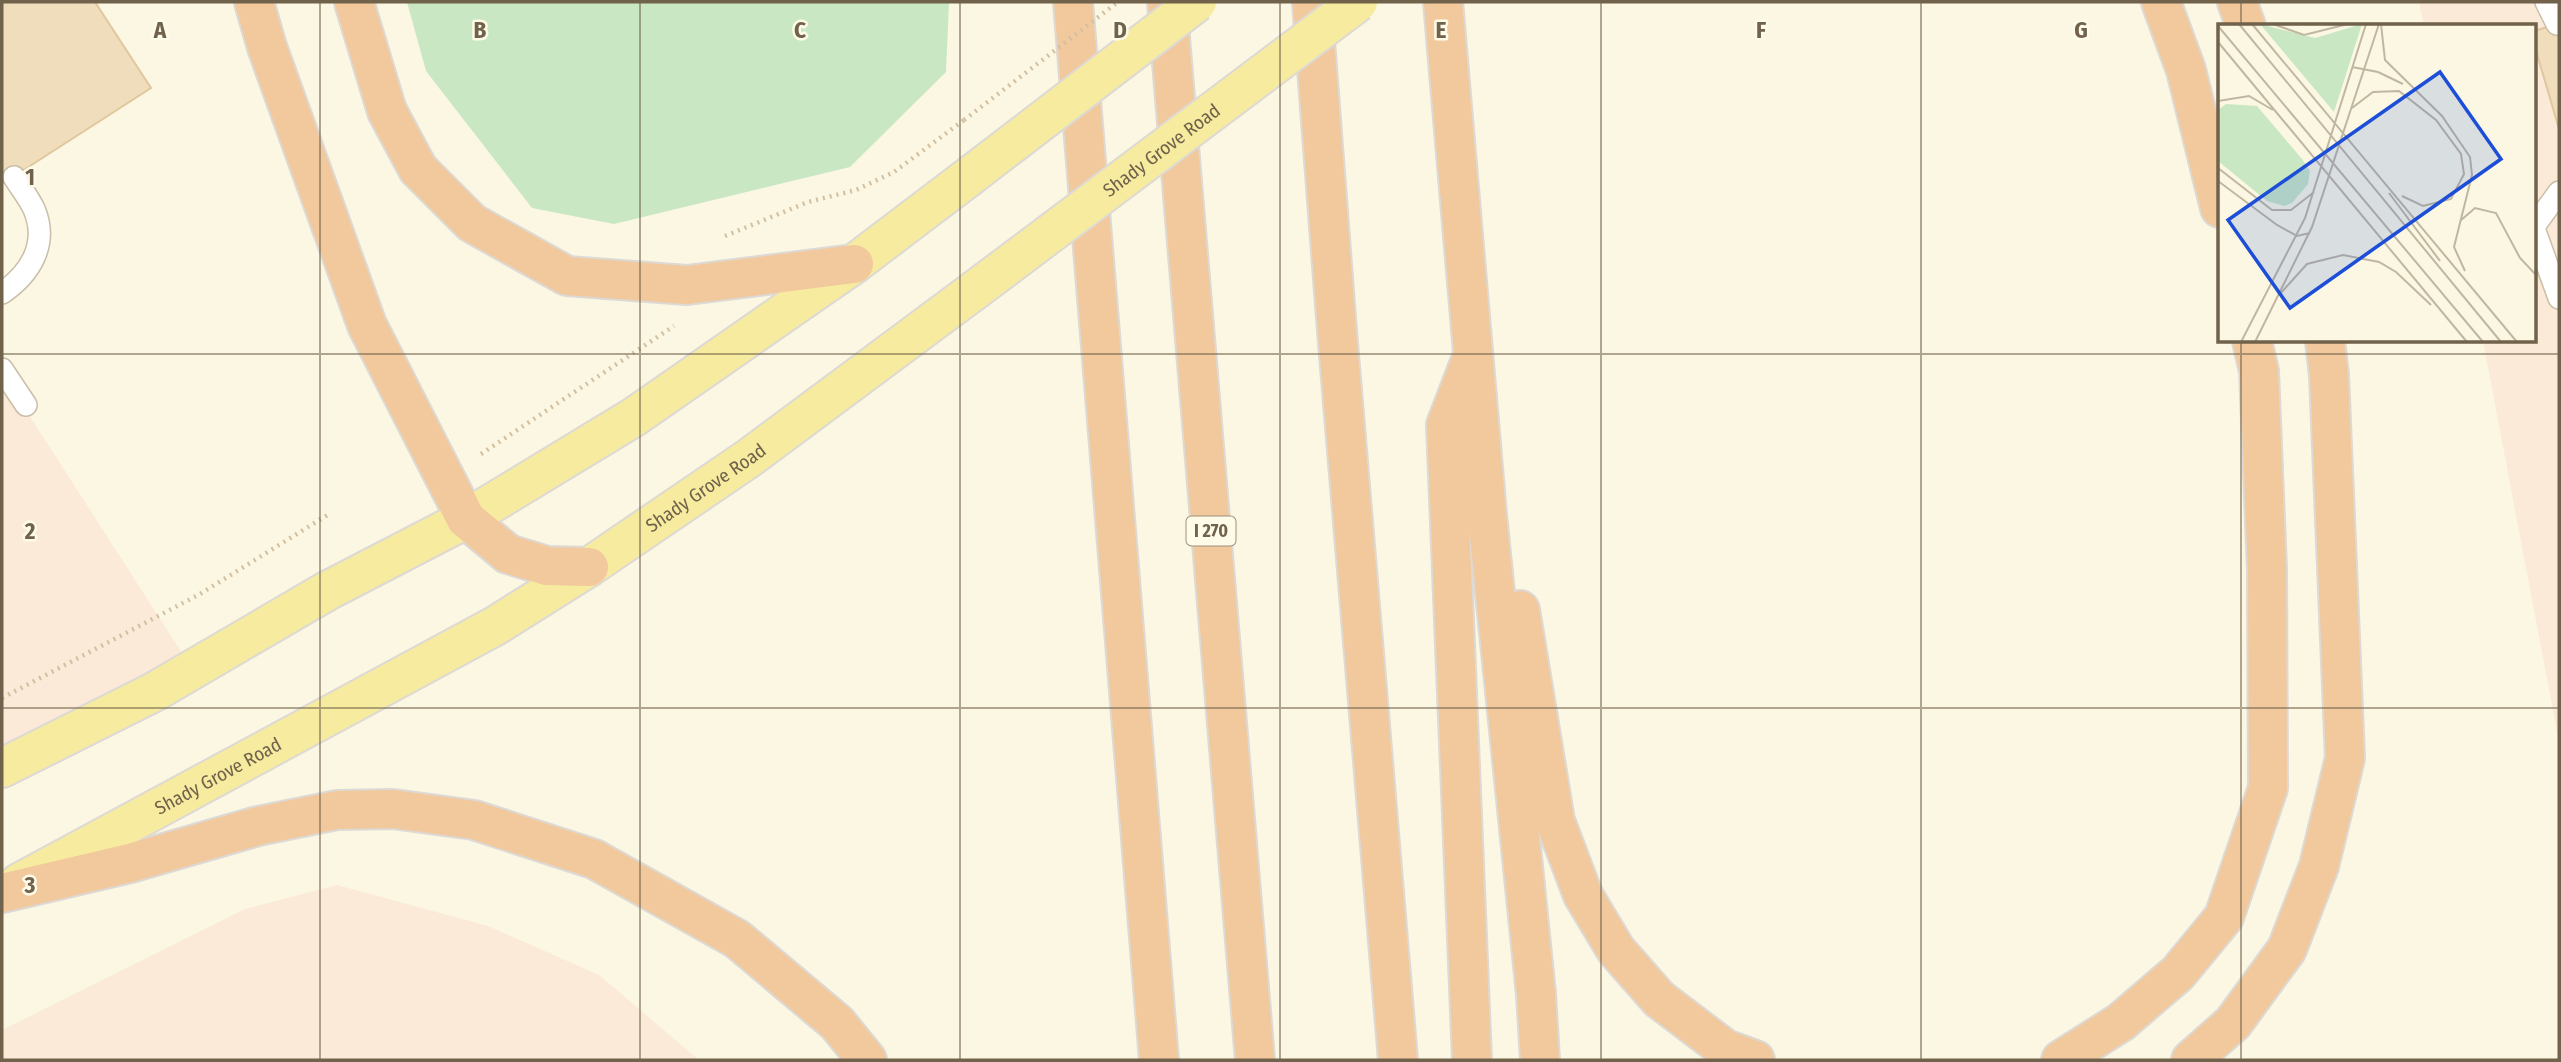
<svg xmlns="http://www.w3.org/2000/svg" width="2561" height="1062" viewBox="0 0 2561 1062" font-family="'Fira Sans Condensed',sans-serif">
<rect width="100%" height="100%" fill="#fbf7e3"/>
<path fill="#fbead7" d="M2419,2H2559V742L2483,341H2535V26H2424Z
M2,373L189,664L2,761Z
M337,885L488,926L599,975L699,1060H2V1030L245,909Z"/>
<path fill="#c9e7c3" d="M407,2H949L946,72L850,167L614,224L532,208L426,71Z"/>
<path fill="#efddbc" stroke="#e0c79d" stroke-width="2" d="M2,2H95L151,88L2,184Z
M2559,23V129L2535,47V31Z"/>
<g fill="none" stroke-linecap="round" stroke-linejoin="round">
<g stroke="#c9bea8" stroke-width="24">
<path id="service" d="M2546,2L2557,24
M2535,225L2559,192
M2535,231L2559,298
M2,293C30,274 49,244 34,209C29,198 20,187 14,177
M2,369L26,405"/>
</g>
<g stroke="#ddd9d4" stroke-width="42">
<g id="primary">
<path d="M2,768L154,692L327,591L466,519L634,417L854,264L966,179"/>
<path id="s1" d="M19,883L495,626L589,567L749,458L975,290"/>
</g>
</g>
<g stroke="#ddd9d4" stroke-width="42">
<path id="motorway" d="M254,2L267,47L367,325L466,519L508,554L547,566L589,567
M354,2L387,111L418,169L472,223L567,276L687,285L854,264
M1073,2L1159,1060
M1167,2L1255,1060
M1312,2L1337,331L1398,1060
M1443,2L1487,515L1536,994L1540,1060
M2161,2L2186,70L2220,208
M2237,2L2246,26
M1471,360L1446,425L1472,1060
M1520,610L1555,821L1583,895L1616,950L1659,999L1725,1049L1755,1060
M2,893L130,863L258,826L337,810L393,809L474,820L594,859L737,939L837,1023L867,1060
M2061,1060L2121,1022L2178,973L2224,917L2268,788L2267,570L2259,371L2252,341
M2191,1060L2233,1023L2287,949L2319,866L2345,758L2329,375L2325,341"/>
</g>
<path stroke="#d3c0a0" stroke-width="4.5" stroke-dasharray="2 5" stroke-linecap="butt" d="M725,236L808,202L856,190L894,172L964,120
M481,454L674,326
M2,698L200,594L329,514"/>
<use href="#service" stroke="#fff" stroke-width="21"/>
<use href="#primary" stroke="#f6eb9f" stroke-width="38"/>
<use href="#motorway" stroke="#f2c89d" stroke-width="38"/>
<g stroke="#ddd9d4" stroke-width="42" stroke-linecap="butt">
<g id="primary-bridge">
<path d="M966,179L1197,2"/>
<path id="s2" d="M975,290L1358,2"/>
</g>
</g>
<path stroke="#d3c0a0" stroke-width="4.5" stroke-dasharray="2 5" stroke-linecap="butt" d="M964,120L1118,2"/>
<use href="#primary-bridge" stroke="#f6eb9f" stroke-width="38"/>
</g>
<path fill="none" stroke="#71624b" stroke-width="2" stroke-opacity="0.55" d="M320,2V1060M640,2V1060M960,2V1060M1280,2V1060M1601,2V1060M1921,2V1060M2241,2V26M2241,341V1060M2,354H2559M2,708H2559"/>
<g text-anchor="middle" stroke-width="5" stroke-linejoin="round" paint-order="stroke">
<rect fill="#fefbe9" stroke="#9b907a" stroke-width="2" x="1186.5" y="516.5" width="49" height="29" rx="5"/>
<g font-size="18" font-weight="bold" fill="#71624b">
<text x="1211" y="537">I 270</text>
</g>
<g font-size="19" fill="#71624b" stroke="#fefbe9">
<text dy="7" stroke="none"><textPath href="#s2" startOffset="233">Shady Grove Road</textPath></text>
<text dy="7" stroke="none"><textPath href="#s1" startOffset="793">Shady Grove Road</textPath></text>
<text dy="7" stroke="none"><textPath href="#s1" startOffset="226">Shady Grove Road</textPath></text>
</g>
</g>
<g transform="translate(2218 24)">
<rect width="318" height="318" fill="#fbf7e3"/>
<path d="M42,0L97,14L144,0L116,88ZM8,80L39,82L84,135L92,147L90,160L74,179L66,182L49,177L0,137V86Z" fill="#c9e7c3"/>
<path fill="none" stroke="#c0b7a1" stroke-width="2" d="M21,0L283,318M34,0L299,318M55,0L86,11L130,0M163,0L167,36L224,92L252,133L254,151L236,223L247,247M0,2L265,318M0,18L249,318M134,43L160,48L185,60M0,77L31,72L55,86M134,84L155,68L181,67L218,96L243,130L246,150L233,175L205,182L184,172M0,144L54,186H73L96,168M0,157L59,201L79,212L92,209M171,169L222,237M242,197L257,184L278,189L302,234L319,252M62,270L89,240L125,231L161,238L178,248L213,281M23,318L87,194L148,0M37,318L94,203L161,0"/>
<path fill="#1d4ed8" fill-opacity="0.15" stroke="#1d4ed8" stroke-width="3.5" d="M222,48L283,135L72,284L10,196Z"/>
<rect width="318" height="318" fill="none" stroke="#71624b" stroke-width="3.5"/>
</g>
<g font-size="23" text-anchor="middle" font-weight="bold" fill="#71624b" stroke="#fefbe9" stroke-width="5" stroke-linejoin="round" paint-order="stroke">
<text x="160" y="38">A</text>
<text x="480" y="38">B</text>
<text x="800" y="38">C</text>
<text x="1120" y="38">D</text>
<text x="1441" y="38">E</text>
<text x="1761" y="38">F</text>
<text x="2081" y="38">G</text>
<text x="30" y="185">1</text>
<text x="30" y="539">2</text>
<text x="30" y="893">3</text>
</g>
<rect width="2561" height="1062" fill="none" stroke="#71624b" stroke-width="7"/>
</svg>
